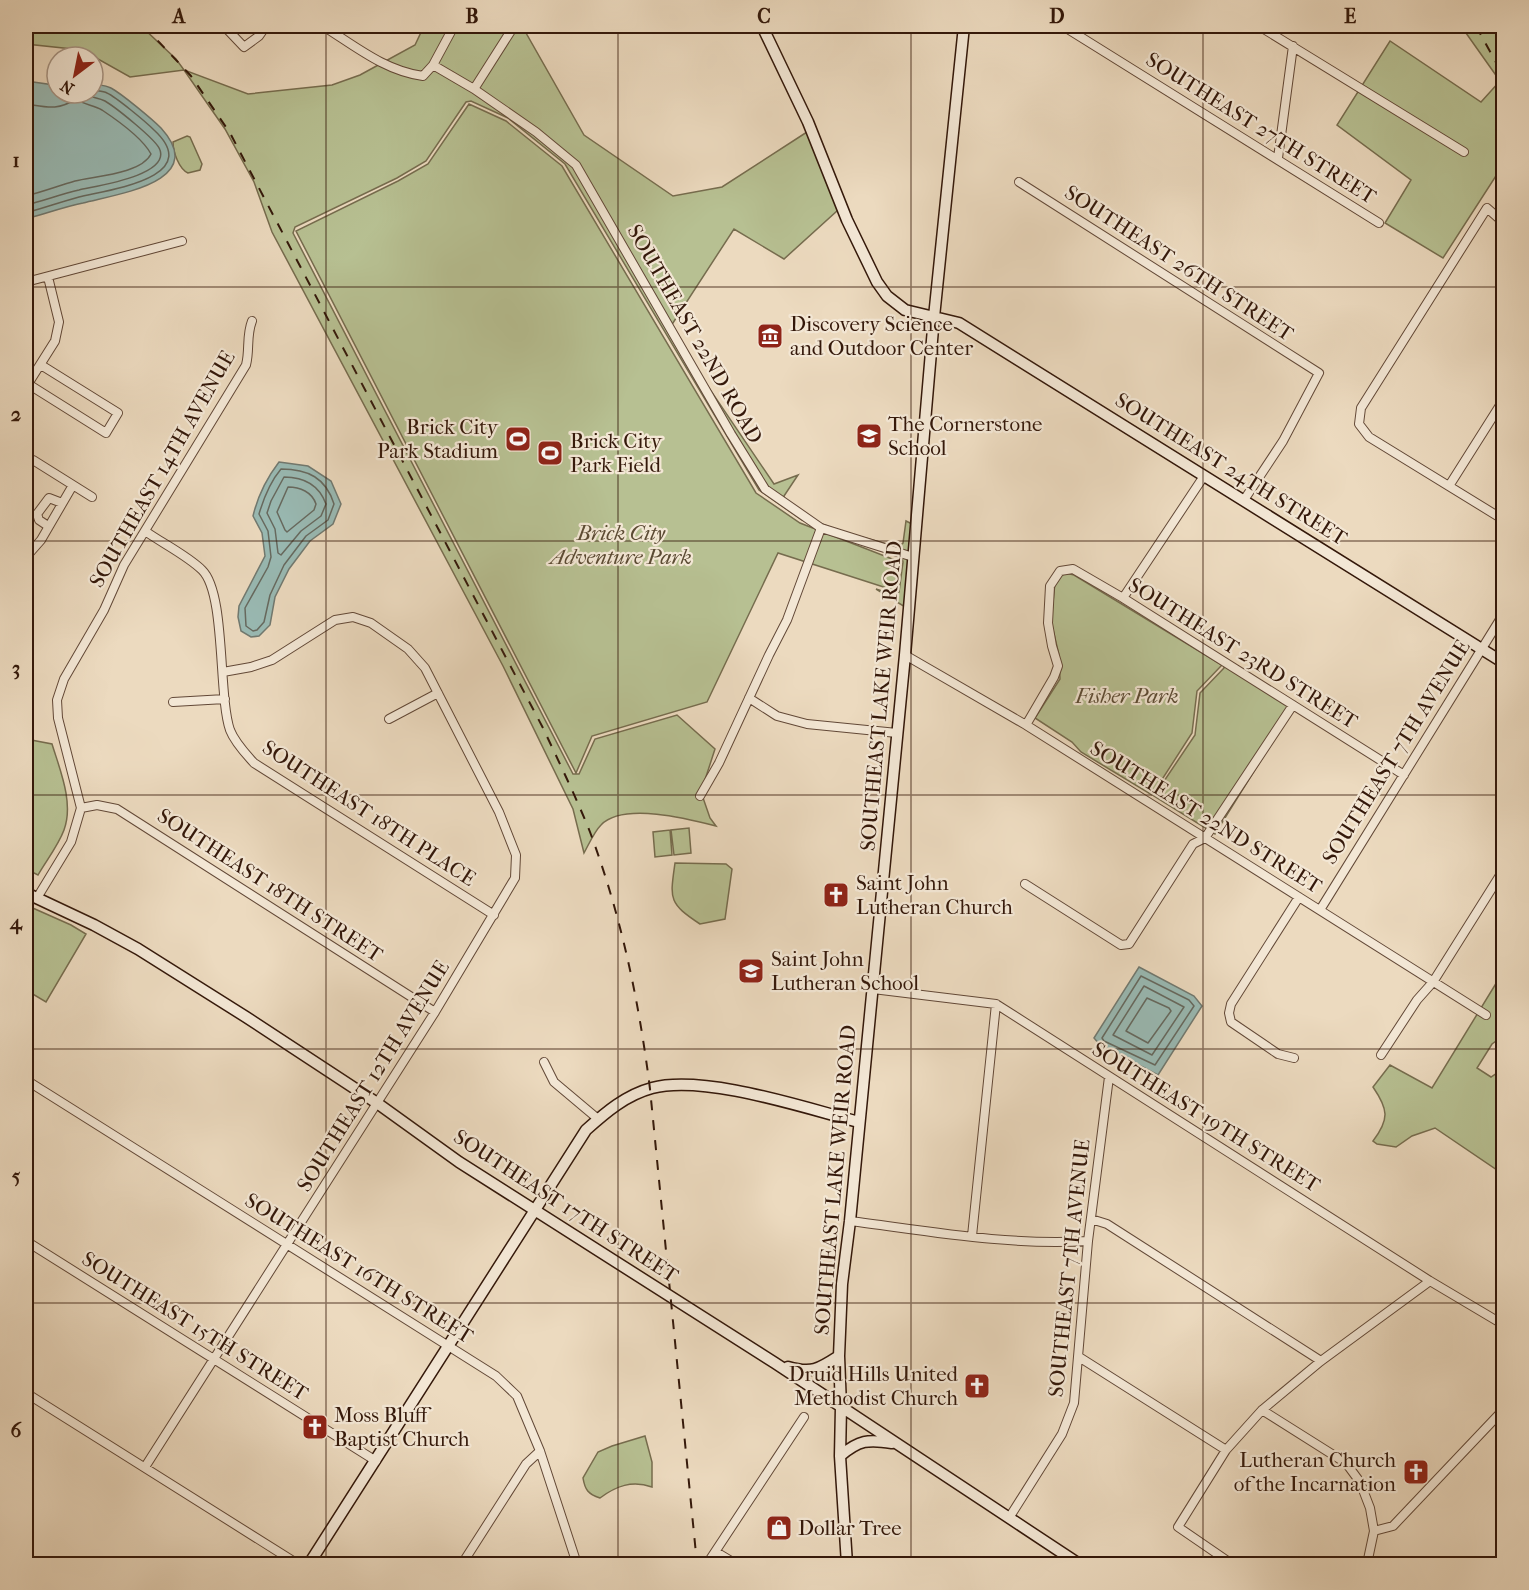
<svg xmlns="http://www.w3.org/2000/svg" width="1529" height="1590" viewBox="0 0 1529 1590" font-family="'IM FELL French Canon',serif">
<rect width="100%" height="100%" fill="#ecdabf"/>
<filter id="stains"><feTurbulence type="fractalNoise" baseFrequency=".00333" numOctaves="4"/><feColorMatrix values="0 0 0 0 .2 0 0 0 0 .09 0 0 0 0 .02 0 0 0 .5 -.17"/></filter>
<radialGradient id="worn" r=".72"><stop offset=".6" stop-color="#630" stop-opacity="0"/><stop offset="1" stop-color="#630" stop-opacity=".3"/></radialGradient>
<path fill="#b7c092" stroke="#766c4e" stroke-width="1.5" d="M26,26H141L176,59L184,70L248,94L332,85L360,75L415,45L424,26H522L584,135L673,196L722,187L807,132L838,210L784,259L734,229L669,329L774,484L798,475L784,496L785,501L812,520L840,531L898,547L903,543L906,521L912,524L905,607L876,589L894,595L899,592L903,562L902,558L802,520L759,490L565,164L508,118L471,101L466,102L426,161L397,178L295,227L293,233L573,774H579L595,739L677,715L715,749L701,792L710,818L716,826C689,819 623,802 601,825C594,832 589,844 584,853L573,809L503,666L272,232L254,182L225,129L184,70L130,77L82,50L26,44Z
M1461,26H1503V165L1443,258L1385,223L1411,180L1337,125L1390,41L1481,102L1500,81Z
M469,104L506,121L562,166L756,493L800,523L900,562L896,591L778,553L707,702L592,736L576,773L296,231L398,181L428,164Z
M187,136L190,137L202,164L200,170L188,173C179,169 173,152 173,142Z
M1066,573L1074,575L1222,665L1197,691L1192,733L1152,795L1081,752L1072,742L1035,718L1060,679L1059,655L1051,621L1055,583L1059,577Z
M1224,662L1294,707L1215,834L1154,796L1195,735L1200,693L1224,668Z
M26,739L52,744C60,770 74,803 64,830C58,846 46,861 38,875L26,869Z
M689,828L691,853L674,855L671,830Z
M670,830L672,855L655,857L653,832Z
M675,863L726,864L732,869L725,919L700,924C668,903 670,899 675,863Z
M26,905L71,925L86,934L46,1002L26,990Z
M1503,972V1036L1492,1044L1477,1068L1491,1077L1503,1069V1174L1435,1128L1412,1136L1396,1147L1377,1144L1373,1141C1390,1119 1388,1109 1373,1087L1390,1065L1432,1088Z
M645,1436L652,1462V1487C632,1480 616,1486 600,1498C588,1494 585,1490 583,1478L598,1452L612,1446Z"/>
<path fill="#99bab4" stroke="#717970" stroke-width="1.5" d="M26,81L54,85V87L57,88V93H93V84C99,85 106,85 111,88C122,94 152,119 161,128C210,182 117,194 83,203C63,207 45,214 26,219Z
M279,462L308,466L331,481L341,504L333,524L310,541L289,569L275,597L270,625L259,636L251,637L241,631L238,617L239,606L265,556L262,533L253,516C258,495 266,479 279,462Z
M1139,967L1194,996L1202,1006L1158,1075L1100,1045L1094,1038Z"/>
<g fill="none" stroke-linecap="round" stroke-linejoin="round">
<path stroke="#66695f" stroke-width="1.5" d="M26,104C47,107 57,111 76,99C84,105 94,105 102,110C117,120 143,139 151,154C141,174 95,176 75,181C58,186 42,192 26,196
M26,205C43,201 61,194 79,190C95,186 169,176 160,150C157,140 115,107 105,101C98,97 90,98 84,93
M26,213C43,208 61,202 79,197C107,190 206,178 154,130C146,122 116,97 107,93C103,91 97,91 93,90
M281,469C308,469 326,478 334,504L328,520L306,536L284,565L270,595L264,622L257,630L253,631L246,626L245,608L268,567L271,557L268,531L259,514C264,497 270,482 281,469Z
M284,477C305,477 319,485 326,504L321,516L301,531L281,555L278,553L275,529L267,513L271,501Z
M288,487C300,487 312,492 316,504L314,510L287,532L285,530L277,512Z
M1141,976L1189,1000L1194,1006L1155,1065L1104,1041L1102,1038Z
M1144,986L1184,1007L1152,1055L1113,1035Z
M1147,998L1169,1008L1171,1011L1148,1043L1126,1031Z"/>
<g stroke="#624837" stroke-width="10">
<path id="street" d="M224,26L244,47L259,36L266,26
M323,26C355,46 385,71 423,76L433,65
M454,26L433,65L474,89L536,132L576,165L731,434L765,489L821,528L913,557
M1063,26L1379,223
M1259,26L1464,152
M474,89L514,26
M1278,158L1293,46
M1019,182L1319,373L1283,441L1244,500
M1504,223L1487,208L1361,408L1359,424L1369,437L1504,520
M26,282L182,241
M28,384L106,433L118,413L41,365
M26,387L55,341L59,322L48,277
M26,461L33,460L92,497
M1449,486L1504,399
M48,526L39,520L37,514L49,498L62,503
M145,531C162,543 188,556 202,570C226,593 218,695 230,730C235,743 246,754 254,763L494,915
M26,557L41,540L73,485
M26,594L28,599L26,606
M1123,598L1204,476
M905,655L1026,725L1486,1015
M749,698L777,716L807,724L897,733
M173,702L225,699
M389,719L438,693
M1026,725L1054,677L1058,666L1052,646L1048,623L1050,586L1060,571L1073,569L1123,598L1404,775
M700,796L719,763L769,655L787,620L821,528
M81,808L97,805L117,809L435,1012
M1025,884L1121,945L1129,944L1193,844L1205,838L1293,705
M37,898L71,842L81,808L58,718L57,700L64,679L104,610L124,565L246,365C250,350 246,336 252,321
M1320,910L1504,613
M873,989L996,1004L1430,1281L1504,1325
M1381,1055L1417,1000L1433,982L1504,869
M1294,1058L1278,1054L1231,1022L1229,1013L1231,1004L1299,897
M544,1062L554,1082L598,1119
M26,1080L496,1376L517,1396L540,1451L577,1564
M1503,1178H1504
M1091,1219L1107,1224L1321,1361
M850,1221C928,1231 1009,1246 1088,1241
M972,1236L996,1004
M26,1241L376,1461
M1079,1357L1226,1450
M26,1393L293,1561L310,1564
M1262,1410L1346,1463L1360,1482L1370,1508L1374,1531
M145,1467L435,1012L515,878L516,855L499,812L425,668L408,649L371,623L353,617L335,620L272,660L251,667L223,672
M1009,1518L1062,1434L1074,1403L1088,1241L1109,1077
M716,1552L736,1564
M462,1564L526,1464L540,1451
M707,1564L804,1417
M1232,1564L1178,1527L1226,1450L1262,1410L1321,1361L1430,1281
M1367,1564L1374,1531L1393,1526L1504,1409"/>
</g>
<g stroke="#34180a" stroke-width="13">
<path id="secondary" d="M762,26L808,122L847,220L877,282L887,296L905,310L959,323L1504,663
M26,893L94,925L138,949L246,1017L377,1103L459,1162L775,1363L1079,1564
M788,1367C812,1374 819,1369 839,1356
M840,1456C859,1440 868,1439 892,1443
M309,1564L586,1130C606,1112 626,1095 652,1088C704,1074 805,1108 859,1122
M847,1564L840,1456L841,1407L839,1356L842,1284L850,1221L905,655L934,317L964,26"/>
</g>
<use href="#street" stroke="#f3e7d5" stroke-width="8"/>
<use href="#secondary" stroke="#f3e7d5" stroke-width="10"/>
<path stroke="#34180a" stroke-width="2" stroke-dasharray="10 10" stroke-linecap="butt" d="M144,26L191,76L230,133L543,728C559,762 576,797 590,832C621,915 639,1001 650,1089L697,1564
M1476,26L1504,77"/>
</g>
<path fill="none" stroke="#34180a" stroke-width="1.5" stroke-opacity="0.55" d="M326,26V1564M618,26V1564M911,26V1564M1203,26V1564M26,287H1504M26,541H1504M26,795H1504M26,1049H1504M26,1303H1504"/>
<defs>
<g id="museum-square" transform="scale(1.35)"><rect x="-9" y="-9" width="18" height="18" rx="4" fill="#8f2418" stroke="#f3e7d5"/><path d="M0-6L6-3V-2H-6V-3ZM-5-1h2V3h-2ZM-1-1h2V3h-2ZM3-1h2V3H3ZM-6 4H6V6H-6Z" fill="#fff"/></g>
<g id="school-square" transform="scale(1.35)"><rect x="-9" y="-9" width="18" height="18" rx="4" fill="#8f2418" stroke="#f3e7d5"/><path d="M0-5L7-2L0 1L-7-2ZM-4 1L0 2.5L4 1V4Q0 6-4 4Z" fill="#fff"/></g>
<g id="stadium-square" transform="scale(1.35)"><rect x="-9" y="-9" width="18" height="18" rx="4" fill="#8f2418" stroke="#f3e7d5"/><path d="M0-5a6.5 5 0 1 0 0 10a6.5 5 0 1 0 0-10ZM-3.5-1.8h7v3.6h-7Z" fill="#fff"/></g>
<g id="church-square" transform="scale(1.35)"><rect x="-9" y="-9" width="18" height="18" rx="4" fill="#8f2418" stroke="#f3e7d5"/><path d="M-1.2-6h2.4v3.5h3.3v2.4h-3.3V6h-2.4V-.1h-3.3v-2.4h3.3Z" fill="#fff"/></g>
<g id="shop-square" transform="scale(1.35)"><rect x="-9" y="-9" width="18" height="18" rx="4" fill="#8f2418" stroke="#f3e7d5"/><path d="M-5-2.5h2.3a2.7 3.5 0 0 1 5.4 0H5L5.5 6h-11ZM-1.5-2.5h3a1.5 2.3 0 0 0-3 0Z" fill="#fff"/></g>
</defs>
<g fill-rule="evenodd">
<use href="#museum-square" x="770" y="336"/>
<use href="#school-square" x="869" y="436"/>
<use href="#stadium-square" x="518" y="439"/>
<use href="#stadium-square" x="550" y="453"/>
<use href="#church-square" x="836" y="895"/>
<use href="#school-square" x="751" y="971"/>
<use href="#church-square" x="977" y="1386"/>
<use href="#church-square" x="315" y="1427"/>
<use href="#church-square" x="1416" y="1472"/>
<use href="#shop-square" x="779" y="1528"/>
</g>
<g text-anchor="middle" stroke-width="4.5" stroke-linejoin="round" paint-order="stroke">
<g font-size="21" fill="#34180a" stroke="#f3e7d5">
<text transform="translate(1261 128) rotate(32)" y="7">SOUTHEAST 27TH STREET</text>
<text transform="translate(1179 263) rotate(33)" y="7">SOUTHEAST 26TH STREET</text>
<text transform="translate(695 334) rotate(60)" y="7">SOUTHEAST 22ND ROAD</text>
<text transform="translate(162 469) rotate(-60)" y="7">SOUTHEAST 14TH AVENUE</text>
<text transform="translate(1231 469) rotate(32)" y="7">SOUTHEAST 24TH STREET</text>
<text transform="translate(1243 653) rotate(32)" y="7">SOUTHEAST 23RD STREET</text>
<text transform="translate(881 696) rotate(-85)" y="7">SOUTHEAST LAKE WEIR ROAD</text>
<text transform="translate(1396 752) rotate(-58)" y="7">SOUTHEAST 7TH AVENUE</text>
<text transform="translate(369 813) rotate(33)" y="7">SOUTHEAST 18TH PLACE</text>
<text transform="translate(1206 817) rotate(32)" y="7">SOUTHEAST 22ND STREET</text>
<text transform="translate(270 885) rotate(33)" y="7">SOUTHEAST 18TH STREET</text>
<text transform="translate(373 1076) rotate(-58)" y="7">SOUTHEAST 12TH AVENUE</text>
<text transform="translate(1206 1117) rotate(32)" y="7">SOUTHEAST 19TH STREET</text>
<text transform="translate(835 1180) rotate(-85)" y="7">SOUTHEAST LAKE WEIR ROAD</text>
<text transform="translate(566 1206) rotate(33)" y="7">SOUTHEAST 17TH STREET</text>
<text transform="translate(359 1268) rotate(32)" y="7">SOUTHEAST 16TH STREET</text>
<text transform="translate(1069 1268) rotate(-84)" y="7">SOUTHEAST 7TH AVENUE</text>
<text transform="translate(195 1326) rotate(32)" y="7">SOUTHEAST 15TH STREET</text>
</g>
<g font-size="21" fill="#34180a" stroke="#f3e7d5" text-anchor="start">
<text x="790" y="331">Discovery Science<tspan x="790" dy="24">and Outdoor Center</tspan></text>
<text x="888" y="431">The Cornerstone<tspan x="888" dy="24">School</tspan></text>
<text x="498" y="434" text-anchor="end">Brick City<tspan x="498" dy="24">Park Stadium</tspan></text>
<text x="570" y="448">Brick City<tspan x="570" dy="24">Park Field</tspan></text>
<text x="856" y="890">Saint John<tspan x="856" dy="24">Lutheran Church</tspan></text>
<text x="771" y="966">Saint John<tspan x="771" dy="24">Lutheran School</tspan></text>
<text x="958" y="1381" text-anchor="end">Druid Hills United<tspan x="958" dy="24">Methodist Church</tspan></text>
<text x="334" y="1422">Moss Bluff<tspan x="334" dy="24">Baptist Church</tspan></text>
<text x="1396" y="1467" text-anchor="end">Lutheran Church<tspan x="1396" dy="24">of the Incarnation</tspan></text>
<text x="798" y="1535">Dollar Tree</text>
</g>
<g font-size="21" font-style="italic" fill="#5b4a33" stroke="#f3e7d5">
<text x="621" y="540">Brick City<tspan x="621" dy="24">Adventure Park</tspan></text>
<text x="1127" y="703">Fisher Park</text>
</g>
</g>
<rect width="1529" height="1590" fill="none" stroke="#ecdabf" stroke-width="66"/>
<g transform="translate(75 75) rotate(212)"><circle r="28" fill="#f3e7d5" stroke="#a79484" stroke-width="1.5"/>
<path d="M0-4.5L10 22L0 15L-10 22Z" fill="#8f2418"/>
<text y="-9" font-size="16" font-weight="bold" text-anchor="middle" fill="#34180a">N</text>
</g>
<rect x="33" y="33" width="1463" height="1524" fill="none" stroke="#34180a" stroke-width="2"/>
<g font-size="20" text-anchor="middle" font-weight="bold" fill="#34180a">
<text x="179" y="23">A</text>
<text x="472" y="23">B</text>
<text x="764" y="23">C</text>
<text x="1057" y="23">D</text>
<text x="1350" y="23">E</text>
<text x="16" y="167">1</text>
<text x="16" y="421">2</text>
<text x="16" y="675">3</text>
<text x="16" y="929">4</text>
<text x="16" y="1183">5</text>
<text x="16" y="1437">6</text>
</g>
<rect width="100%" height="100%" filter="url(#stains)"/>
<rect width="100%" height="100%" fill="url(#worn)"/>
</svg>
